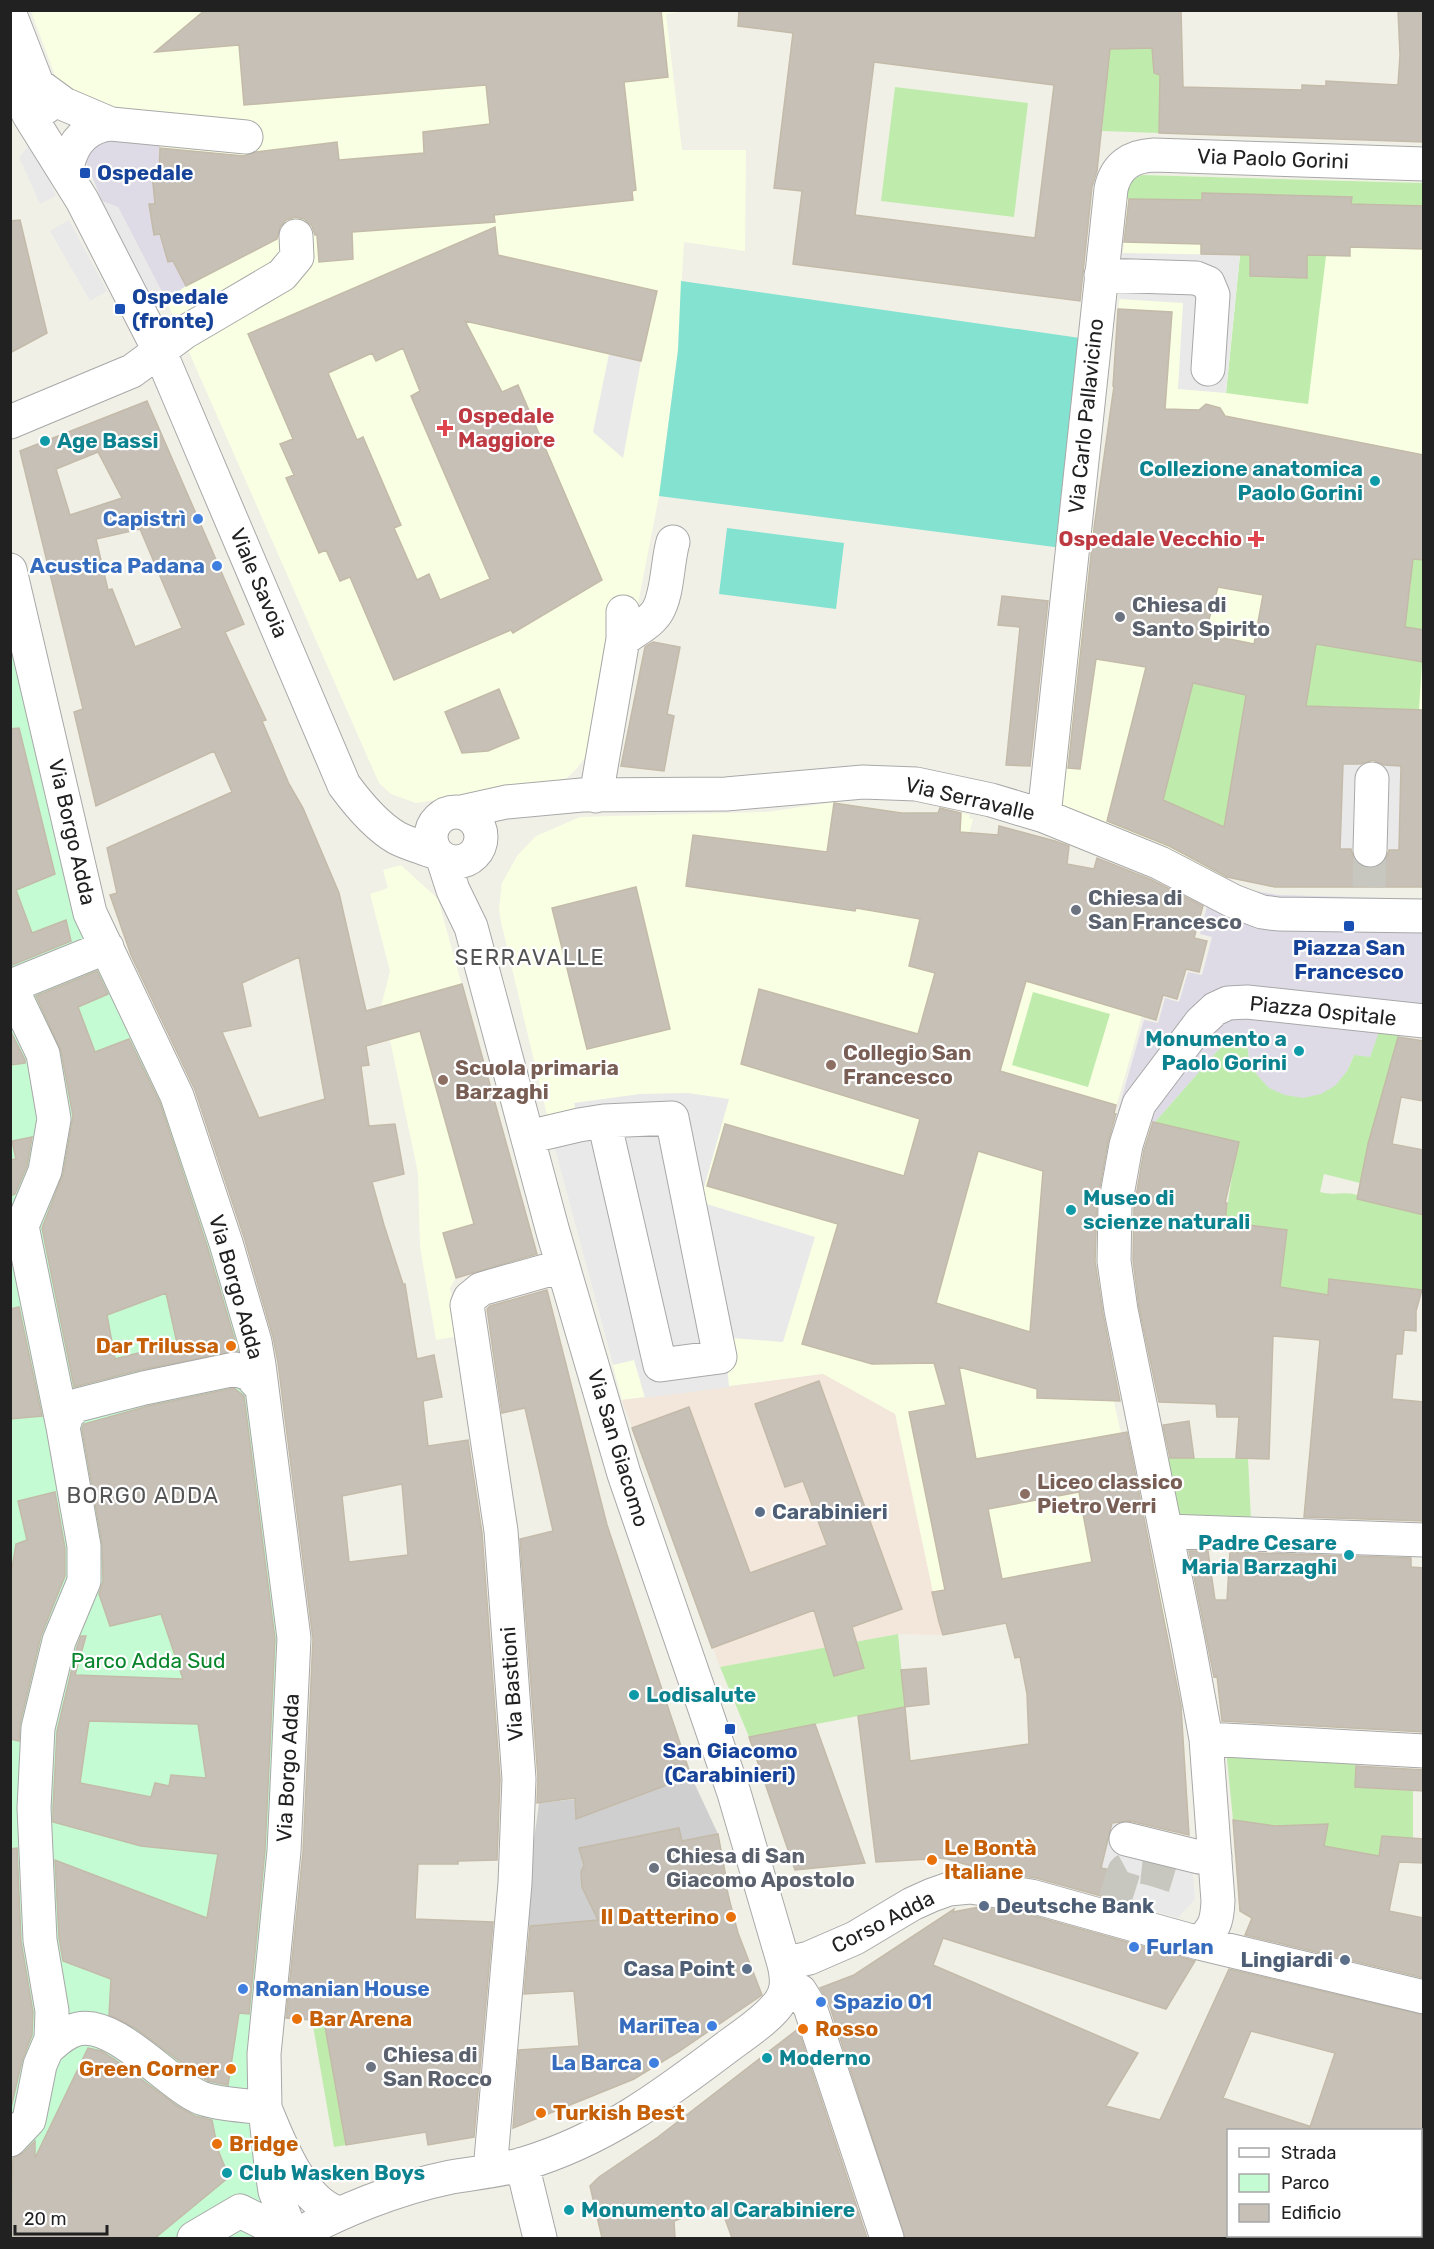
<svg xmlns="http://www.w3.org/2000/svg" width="1434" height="2249" viewBox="0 0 1434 2249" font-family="Rubik,sans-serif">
<rect width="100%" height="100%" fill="#f1f0e7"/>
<path fill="#f9ffe2" d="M31,11H685L666,14L682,150H746L745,251L684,242L678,350L659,496L636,614L610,610L586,756L577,768L567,778L558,782L416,803L391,794L379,783L166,300L118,207L102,201Z
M1143,175L1423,183V887H1275L1209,873L1057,803L1090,563L1095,564L1092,553L1086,547L1089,530L1096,526L1111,410L1128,189L1137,176Z
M834,802L909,813H938L941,807L970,815L969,818L973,819L961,862L1006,974L1156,1020L1142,1016L1104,1149L1094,1251L1113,1398L1126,1455L1130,1454L1168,1628L1081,1646L1073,1658L1021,1663L1019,1657L1015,1658L1005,1623L943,1635L939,1622L895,1414L823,1374L622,1400L551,1132L501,922L499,909L502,883L517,856L536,836L580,817L768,812Z
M401,865L438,899L537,1255L456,1278L450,1288L459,1336L436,1340L420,1247L418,1173L390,1040L381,1007L390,971L370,894L388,888L383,870Z"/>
<path fill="#cfcfcf" d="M691,1776L718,1834L731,1906L667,1915L522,1926L539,1803L642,1792L662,1787Z"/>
<path fill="#f3e6da" d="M823,1374L895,1414L939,1621L943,1635L898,1634L720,1667L622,1400Z"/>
<path fill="#bfecac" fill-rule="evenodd" d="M1152,48L1154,73L1160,75L1159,133L1102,131L1110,49Z
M895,87L1028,103L1014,217L881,201Z
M1143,175L1423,183V206L1351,204L1352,198L1202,194V200L1127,199C1128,187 1130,178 1143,175Z
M1240,255H1250V276L1306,278L1307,256H1326L1308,404L1226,393Z
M1402,557L1423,560V630L1394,625L1396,610L1408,603L1411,582L1400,572Z
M1316,644L1422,662L1419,710L1318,706L1314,784L1287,822Z
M1193,683L1246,695L1224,827L1163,800Z
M1033,992L1110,1014L1088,1087L1012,1065Z
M1379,1032L1399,1034L1368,1144L1360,1183L1324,1174L1320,1192C1334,1196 1343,1191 1357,1195V1199L1423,1215L1422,1290L1388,1286L1385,1342L1280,1287L1287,1230L1225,1222L1234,1162L1154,1123L1227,1040L1247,1042L1249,1059L1347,1071L1354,1055ZM1329,1279L1355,1282L1328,1294Z
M1166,1458H1248L1251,1520L1180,1516L1176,1511Z
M898,1634L905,1707L749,1737L720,1667Z
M1226,1749L1356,1758L1355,1787L1413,1791V1838L1382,1836L1379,1856L1324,1846L1327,1824L1275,1826L1233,1820Z
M312,2020L324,2022L346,2145L334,2147Z"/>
<path fill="#c4fbd3" d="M10,612L81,907L171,1098L250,1360L286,1635L277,1846L282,2238H11Z"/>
<path fill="#83e2d0" d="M681,281L1080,338L1062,548L659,496L678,350Z
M727,528L844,543L836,609L719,594Z"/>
<path fill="#e9e9e9" d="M32,142L56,196L40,204L19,157Z
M102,201L118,207L161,291L154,305Z
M69,220L107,291L90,301L50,231Z
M1123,253L1240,255L1226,393L1178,389L1183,303L1119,299Z
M609,354L641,361L623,458L593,432Z
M1343,764L1401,766L1399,850L1340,849Z
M688,1093L729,1099L700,1202L815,1237L783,1342L732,1338L726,1349L729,1387L645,1398L634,1360L613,1365L554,1145L583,1138L574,1103L640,1094Z
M1112,1823L1190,1843L1195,1899L1178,1918L1105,1897L1111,1871L1101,1868Z"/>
<path fill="#dedbe7" d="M88,140L160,141L159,174H152L155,204H149L154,234H160L168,262L173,261L186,286L166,300L118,207L102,201L84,157Z
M1217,884L1278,895L1423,899V1035L1379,1032L1370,1057L1354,1055L1347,1071L1336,1085L1321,1094L1303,1098L1285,1095L1269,1088L1257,1075L1249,1059L1247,1042L1227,1040L1154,1123L1118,1111L1144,1020L1158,1023L1165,998L1179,1002L1188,972L1202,975L1212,937L1200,934L1208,902Z"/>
<path fill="#c6c0b6" stroke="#c4baa9" stroke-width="1.5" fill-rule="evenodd" d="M205,10H661L668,77L624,82L636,190L632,191L633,200L494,215L495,222L352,232L353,259L319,262L317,235H315L312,226L304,219L295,217L286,220L280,227L277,239L186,286L173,261L168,262L160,234L154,235L149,204H155L152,173L159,174L160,148L244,156L256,152L337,142L339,160L424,153L423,132L490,124L486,85L244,105L239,45L155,52Z
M739,10H1181L1183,87L1302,90V85L1326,86V81L1398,85L1400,55L1398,10H1424V142L1159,133L1160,75L1154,73L1152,48L1110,49L1097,171L1092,187L1080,301L793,264L802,191L774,188L793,33L738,26ZM874,62L1054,85L1035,238L855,215Z
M1202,193L1352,197L1351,204L1424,206V249L1350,247V256L1307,255V278L1250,276V255L1201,254V244L1124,242L1129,199L1202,200Z
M20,220L47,333L10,353V221Z
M495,227L498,255L657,291L641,361L465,321L502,392L518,385L602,580L513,633L511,630L394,680L350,577L340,581L326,550L319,553L286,478L294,475L280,444L293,439L248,334ZM403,348L420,391L411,396L490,579L440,600L429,574L417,580L394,528L401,525L363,437L357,440L328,373L372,353L376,361Z
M1118,309L1172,312L1165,409L1199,410L1206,404L1220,408L1225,416L1424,455V560L1413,559L1405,627L1424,630V662L1316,644L1306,706L1424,710V887H1275L1227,877L1169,846L1107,821L1146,667L1096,659L1080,769L1068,768L1094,528L1114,386H1113ZM1218,587L1263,595L1254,644L1205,634ZM1193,683L1246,695L1224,827L1163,800ZM1373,760L1384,765L1401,766L1399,850H1389L1386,859L1379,866L1369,869L1361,866L1354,859L1351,849H1340L1343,764H1361Z
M147,401L244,624L225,632L266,720L262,721L289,784L303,808L339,893L366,1011L462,984L537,1254L456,1278L443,1233L474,1224L420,1031L366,1046L369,1065L361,1066L369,1126L395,1124L404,1174L372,1182L384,1225L403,1284H405L417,1359L434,1355L442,1397L423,1401L428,1446L468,1440L482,1533L500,1779L497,1860L458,1861V1864H418L415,1919L493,1922L474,2137L428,2145L426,2132L346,2145L324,2021L286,2018L303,1852L313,1639L278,1363L273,1337L244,1237L195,1090L131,955L110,895L117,893L107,848L232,792L214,751L96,806L74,712L83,709L20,451ZM98,452L122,498L70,515L56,469ZM140,529L182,628L135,647L112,589L108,590L96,539ZM299,957L325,1099L259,1118L222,1032L251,1026L242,983ZM402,1484L408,1555L349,1562L342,1496Z
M1002,596L1048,601L1030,766L1006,765L1020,627L998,625Z
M653,642L680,647L667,714L674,716L664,771L621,766L645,647Z
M499,689L519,738L488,751L462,753L445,712Z
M19,728L55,874L16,890L32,933L66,920L71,941L10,966V729Z
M834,803L902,813H938L940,808L961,813L960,832L998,835L999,826L1055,841L1069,846L1067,864L1094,869L1097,858L1152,880L1203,906L1194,938L1207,941L1199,972L1186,969L1177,999L1163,995L1156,1020L1026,981L1000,1071L1116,1105L1114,1113L1116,1114L1108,1142L1097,1203L1095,1261L1103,1314L1120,1401L1037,1398V1389L959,1367L976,1459L1127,1432L1181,1706L1189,1835L1130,1821L1112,1823L1101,1868L1112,1870L1105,1897L1036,1878L989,1871L947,1859L930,1857V1859L876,1862L858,1716L905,1707L910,1761L1029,1744L1027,1694L1020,1657L1015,1658L1006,1623L943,1635L939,1622L932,1592L945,1590L909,1412L946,1405L934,1363L872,1364L802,1344L838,1224L707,1186L725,1124L904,1176L920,1119L741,1064L759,989L918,1034L935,973L909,966L920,919L856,908L855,911L686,886L693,835L827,852ZM978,1151L1043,1171L1030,1332L936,1303ZM1079,1492L1092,1562L1002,1579L988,1509Z
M636,887L670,1029L587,1049L552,908Z
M97,971L108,994L78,1007L95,1052L129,1039L160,1103L208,1249L238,1351L140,1370L74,1387L42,1228L63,1174L73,1116L61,1051L36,996ZM166,1293L177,1343L115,1359L107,1315Z
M10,1030L25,1060V1063L10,1065Z
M1398,1037L1424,1041V1101L1401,1097L1392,1144L1424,1150V1215L1357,1199L1368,1144Z
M1153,1122L1239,1142L1225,1203H1227L1225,1222L1287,1230L1280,1287L1328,1295L1329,1279L1422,1290L1416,1311V1331L1404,1330L1402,1354H1396L1392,1399L1424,1402V1521L1304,1517L1320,1340L1273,1336L1269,1459L1236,1458L1239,1417H1217L1216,1404L1159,1402L1139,1307L1133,1260L1134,1208L1144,1150Z
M32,1137L27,1166L15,1194L10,1196V1160L16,1159L12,1141Z
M547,1290L607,1525L691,1776L576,1819L575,1798L537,1803L538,1778L520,1539L553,1531L525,1408L502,1413L487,1309L490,1306Z
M19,1307L42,1416L10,1419V1309Z
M819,1381L902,1609L852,1627L864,1668L834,1676L814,1610L712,1648L632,1428L689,1407L750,1573L827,1545L803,1481L785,1487L755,1404Z
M234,1388L244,1396L275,1639L265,1850L249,2014L239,2013L228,2085L208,2081L198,2075L135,2028L109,2015L111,1979L63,1961L59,1938L55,1860L207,1918L218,1854L141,1846L53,1822V1808L57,1731L77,1647L81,1636H86L75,1675L183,1679L161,1614L110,1626L99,1594L103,1581L102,1543L82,1429L84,1424L148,1406ZM89,1721L198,1724L206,1778L171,1775L169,1786L155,1783L151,1797L80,1783Z
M1189,1421L1194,1458H1170L1163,1425Z
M55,1492L65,1548V1576L41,1636L20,1724L19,1741L10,1739V1580L16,1544L27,1540L18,1501Z
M1189,1551H1208L1215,1600H1227L1230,1552L1411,1558V1567L1424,1568V1732L1222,1721L1217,1676L1214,1677Z
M926,1668L929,1704L905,1707L901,1670Z
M815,1724L865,1863L795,1870L749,1737Z
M1356,1766L1424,1770V1791L1355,1787Z
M1233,1820L1275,1826L1328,1824L1324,1846L1379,1856L1382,1836L1424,1839V1863L1399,1862L1389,1911L1424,1918V1978L1245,1935L1252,1918L1240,1911Z
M679,1828L682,1841L718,1834L727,1883H725L738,1933L762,1995L678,2052L634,2079L513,2128L519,2050L579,2046L574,1991L524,1994L530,1926L598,1920L582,1887L581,1872L584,1865L579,1848Z
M17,1848L21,1941L33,2012L32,2035L22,2061L10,2112V1849Z
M979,1907L1027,1914L1195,1961L1166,2009L943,1938L933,1965L1138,2053L1106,2106L1160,2120L1229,1969L1424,2015V2130H1309L1335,2053L1251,2031L1223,2098L1309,2126L1308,2130H1228V2238H905L828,2001L820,1988L854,1975L954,1909L953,1912Z
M798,2029L867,2238H732L720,2205L674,2221L675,2238H602L590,2186L599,2177L658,2137Z
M88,2048L101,2051L114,2059L179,2107L195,2116L212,2120L218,2150L229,2177L155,2238H10L13,2158L23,2153L35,2141V2158Z"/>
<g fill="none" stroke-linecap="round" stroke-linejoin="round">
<path stroke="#c7c7bf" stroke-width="33" stroke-dasharray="33 16" stroke-linecap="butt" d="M1369,887L1370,850
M1115,1900L1124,1871C1137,1861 1162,1873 1177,1877"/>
<g stroke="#a8a8a8" stroke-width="35">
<path id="minor" d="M10,14L46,107
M10,77L29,115L82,200L160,352L344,785C358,804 376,826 397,838C409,844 424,848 436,853
M38,85L64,104L111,124
M68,164C73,141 88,126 111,124L246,137
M1101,275L1196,278L1208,283L1213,295L1208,369
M10,422L132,371L185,332L282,275L297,257L296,236
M10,570L90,913L177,1096L226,1243L255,1342L259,1365L294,1638L284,1851L264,2054L265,2108L271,2165L275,2191L293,2238
M623,639C635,631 649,624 657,612C668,595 667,562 673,542
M596,796L623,639V612
M431 837a25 25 0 1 1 50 0a25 25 0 1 1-50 0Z
M461,812L506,802L582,795L726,794L863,782L916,784L991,800L1044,816L1160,863L1233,901L1262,912L1278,914L1424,916
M1044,816L1111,189C1116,166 1131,156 1154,155L1424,164
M1370,850L1372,779
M10,985L43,1054L54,1119L45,1171L22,1226L63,1427L84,1546V1581L59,1641L38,1728L34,1808L40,1940L52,2011L51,2039L40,2065L29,2120L10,2140
M11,986L107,947
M528,1137L579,1125L604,1121L672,1118L720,1357L660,1365L604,1121
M63,1427L68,1413L78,1405L144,1388L235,1369L249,1374L262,1388
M1166,1531L1424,1540
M1206,1739L1424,1751
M1126,1839L1199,1857H1215
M1199,1943C1215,1928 1217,1922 1218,1901L1206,1739L1188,1641L1121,1310L1114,1261L1115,1206L1126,1145L1139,1104L1201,1022L1215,1009L1228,1003L1247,1002L1424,1021
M784,1964L809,1958L855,1938L912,1904L932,1895L949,1889L970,1887L1031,1896L1199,1943L1424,1997
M786,1986L800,1991L810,2007L887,2238
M47,2049C56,2041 65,2032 78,2029C115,2020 168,2084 201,2098C220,2105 245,2105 265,2108C279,2142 301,2201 338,2213
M1420,2159L1424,2157
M522,2164L540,2238
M490,2171L515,1883L519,1779L501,1531L467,1305L470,1298L481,1289L562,1266
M194,2238L240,2211L292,2237
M290,2238C342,2211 393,2189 451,2177C475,2173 499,2171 523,2164C603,2140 661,2097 727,2047C744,2034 780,2012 785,1991C788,1982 786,1973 784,1964L734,1793L624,1474L553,1232L471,927L453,890L443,859
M1335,2238L1339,2236"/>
</g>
<use href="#minor" stroke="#fff" stroke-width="33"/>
</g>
<g fill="#1a4fb4" stroke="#fff" stroke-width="2">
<rect x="79" y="167" width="12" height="12" rx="3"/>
<rect x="114" y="303" width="12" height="12" rx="3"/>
<rect x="1343" y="920" width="12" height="12" rx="3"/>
<rect x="724" y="1723" width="12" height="12" rx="3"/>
</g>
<g fill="#e0444e" stroke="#fff" stroke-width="2">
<path d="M442 419h6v6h6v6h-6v6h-6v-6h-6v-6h6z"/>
<path d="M1253 530h6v6h6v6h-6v6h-6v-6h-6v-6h6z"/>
</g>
<g fill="#0f9aa8" stroke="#fff" stroke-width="2">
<circle cx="45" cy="441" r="6"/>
<circle cx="1375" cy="481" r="6"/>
<circle cx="1299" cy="1051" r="6"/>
<circle cx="1071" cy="1210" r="6"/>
<circle cx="1349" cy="1555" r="6"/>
<circle cx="634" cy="1695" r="6"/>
<circle cx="767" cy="2058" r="6"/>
<circle cx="227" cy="2173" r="6"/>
<circle cx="569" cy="2210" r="6"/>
</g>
<g fill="#3f7fe0" stroke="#fff" stroke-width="2">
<circle cx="198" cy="519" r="6"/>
<circle cx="217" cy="566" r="6"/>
<circle cx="1134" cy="1947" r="6"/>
<circle cx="243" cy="1989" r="6"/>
<circle cx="821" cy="2002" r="6"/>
<circle cx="712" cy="2026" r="6"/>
<circle cx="654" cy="2063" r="6"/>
</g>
<g fill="#6b7280" stroke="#fff" stroke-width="2">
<circle cx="1120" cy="617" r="6"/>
<circle cx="1076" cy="910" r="6"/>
<circle cx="654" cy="1868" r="6"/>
<circle cx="371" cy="2067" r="6"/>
</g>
<g fill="#8d6e63" stroke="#fff" stroke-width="2">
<circle cx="831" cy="1065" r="6"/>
<circle cx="443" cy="1080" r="6"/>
<circle cx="1025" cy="1494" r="6"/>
</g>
<g fill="#e8710a" stroke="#fff" stroke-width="2">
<circle cx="231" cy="1346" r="6"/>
<circle cx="932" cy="1860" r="6"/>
<circle cx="731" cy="1917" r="6"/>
<circle cx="297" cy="2019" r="6"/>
<circle cx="803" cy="2029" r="6"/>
<circle cx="231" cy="2069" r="6"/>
<circle cx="541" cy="2113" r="6"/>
<circle cx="217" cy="2144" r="6"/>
</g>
<g fill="#5c6f8a" stroke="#fff" stroke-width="2">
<circle cx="760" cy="1512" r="6"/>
<circle cx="984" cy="1906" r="6"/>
<circle cx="1345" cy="1960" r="6"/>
<circle cx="747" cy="1969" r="6"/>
</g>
<g text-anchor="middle" stroke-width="4.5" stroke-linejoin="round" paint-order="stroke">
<g font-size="21" fill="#212121" stroke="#fff">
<text transform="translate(1273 159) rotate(2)" y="7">Via Paolo Gorini</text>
<text transform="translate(1086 416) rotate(-84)" y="7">Via Carlo Pallavicino</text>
<text transform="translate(259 583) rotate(67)" y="7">Viale Savoia</text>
<text transform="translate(970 799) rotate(13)" y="7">Via Serravalle</text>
<text transform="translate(72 832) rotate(77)" y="7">Via Borgo Adda</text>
<text transform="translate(1323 1011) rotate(6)" y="7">Piazza Ospitale</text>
<text transform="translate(236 1287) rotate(74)" y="7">Via Borgo Adda</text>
<text transform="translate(618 1448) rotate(73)" y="7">Via San Giacomo</text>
<text transform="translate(512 1684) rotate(-94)" y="7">Via Bastioni</text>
<text transform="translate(288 1768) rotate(-87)" y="7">Via Borgo Adda</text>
<text transform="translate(883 1922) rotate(-27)" y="7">Corso Adda</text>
</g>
<g font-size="21" font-weight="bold" fill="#164399" stroke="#fff" text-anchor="start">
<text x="97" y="180">Ospedale</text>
<text x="132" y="304">Ospedale<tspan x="132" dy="24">(fronte)</tspan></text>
<text x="1349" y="955" text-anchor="middle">Piazza San<tspan x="1349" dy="24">Francesco</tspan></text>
<text x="730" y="1758" text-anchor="middle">San Giacomo<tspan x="730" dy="24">(Carabinieri)</tspan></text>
</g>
<g font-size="21" font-weight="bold" fill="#be3a42" stroke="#fff" text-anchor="start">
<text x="458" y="423">Ospedale<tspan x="458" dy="24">Maggiore</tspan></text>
<text x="1242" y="546" text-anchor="end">Ospedale Vecchio</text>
</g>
<g font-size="21" font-weight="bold" fill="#0d838f" stroke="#fff" text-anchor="start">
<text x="57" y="448">Age Bassi</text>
<text x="1363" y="476" text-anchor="end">Collezione anatomica<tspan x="1363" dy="24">Paolo Gorini</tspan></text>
<text x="1287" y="1046" text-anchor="end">Monumento a<tspan x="1287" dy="24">Paolo Gorini</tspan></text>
<text x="1083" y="1205">Museo di<tspan x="1083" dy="24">scienze naturali</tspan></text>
<text x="1337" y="1550" text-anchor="end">Padre Cesare<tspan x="1337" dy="24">Maria Barzaghi</tspan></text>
<text x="646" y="1702">Lodisalute</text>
<text x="779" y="2065">Moderno</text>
<text x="239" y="2180">Club Wasken Boys</text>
<text x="581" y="2217">Monumento al Carabiniere</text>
</g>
<g font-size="21" font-weight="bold" fill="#366cbe" stroke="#fff" text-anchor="end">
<text x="186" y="526">Capistrì</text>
<text x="205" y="573">Acustica Padana</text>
<text x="1146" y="1954" text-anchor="start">Furlan</text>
<text x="255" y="1996" text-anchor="start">Romanian House</text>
<text x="833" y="2009" text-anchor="start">Spazio 01</text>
<text x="700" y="2033">MariTea</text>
<text x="642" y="2070">La Barca</text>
</g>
<g font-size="21" font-weight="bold" fill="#5b616d" stroke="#fff" text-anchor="start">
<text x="1132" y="612">Chiesa di<tspan x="1132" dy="24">Santo Spirito</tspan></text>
<text x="1088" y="905">Chiesa di<tspan x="1088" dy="24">San Francesco</tspan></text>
<text x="666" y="1863">Chiesa di San<tspan x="666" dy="24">Giacomo Apostolo</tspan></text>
<text x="383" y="2062">Chiesa di<tspan x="383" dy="24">San Rocco</tspan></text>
</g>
<g font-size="21" font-weight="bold" fill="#785e54" stroke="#fff" text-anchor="start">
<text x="843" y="1060">Collegio San<tspan x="843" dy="24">Francesco</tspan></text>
<text x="455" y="1075">Scuola primaria<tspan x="455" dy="24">Barzaghi</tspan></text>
<text x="1037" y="1489">Liceo classico<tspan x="1037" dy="24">Pietro Verri</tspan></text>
</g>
<g font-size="21" font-weight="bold" fill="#c56008" stroke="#fff" text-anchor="start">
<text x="219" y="1353" text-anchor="end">Dar Trilussa</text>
<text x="944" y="1855">Le Bontà<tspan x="944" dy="24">Italiane</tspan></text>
<text x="719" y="1924" text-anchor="end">Il Datterino</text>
<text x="309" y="2026">Bar Arena</text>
<text x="815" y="2036">Rosso</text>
<text x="219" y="2076" text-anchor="end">Green Corner</text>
<text x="553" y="2120">Turkish Best</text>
<text x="229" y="2151">Bridge</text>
</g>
<g font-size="21" font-weight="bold" fill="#4e5e75" stroke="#fff" text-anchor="start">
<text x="772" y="1519">Carabinieri</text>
<text x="996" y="1913">Deutsche Bank</text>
<text x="1333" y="1967" text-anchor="end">Lingiardi</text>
<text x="735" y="1976" text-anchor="end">Casa Point</text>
</g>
<g font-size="21" fill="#08852b" stroke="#fff">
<text x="148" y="1668">Parco Adda Sud</text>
</g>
<g font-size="22" letter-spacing="1.5" fill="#545454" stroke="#fff">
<text x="530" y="965">SERRAVALLE</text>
<text x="143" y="1503">BORGO ADDA</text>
</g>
</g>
<rect width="1434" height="2249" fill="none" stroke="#212121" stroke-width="24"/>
<rect x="1227" y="2129" width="195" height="108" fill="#ffffff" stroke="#a6a6a6" stroke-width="1.5"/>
<rect x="1239" y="2148" width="30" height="9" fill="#ffffff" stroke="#a6a6a6" stroke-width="1.5"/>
<text x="1281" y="2159" font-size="18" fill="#212121">Strada</text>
<rect x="1239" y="2174" width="30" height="18" fill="#c4fbd3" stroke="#a6a6a6" stroke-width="1.5"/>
<text x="1281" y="2189" font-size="18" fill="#212121">Parco</text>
<rect x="1239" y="2204" width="30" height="18" fill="#c6c0b6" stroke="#a6a6a6" stroke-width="1.5"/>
<text x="1281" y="2219" font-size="18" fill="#212121">Edificio</text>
<path d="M15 2225v9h92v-9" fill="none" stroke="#212121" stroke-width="3"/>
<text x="24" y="2225" font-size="18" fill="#212121" stroke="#ffffff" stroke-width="4.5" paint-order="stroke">20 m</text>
</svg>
